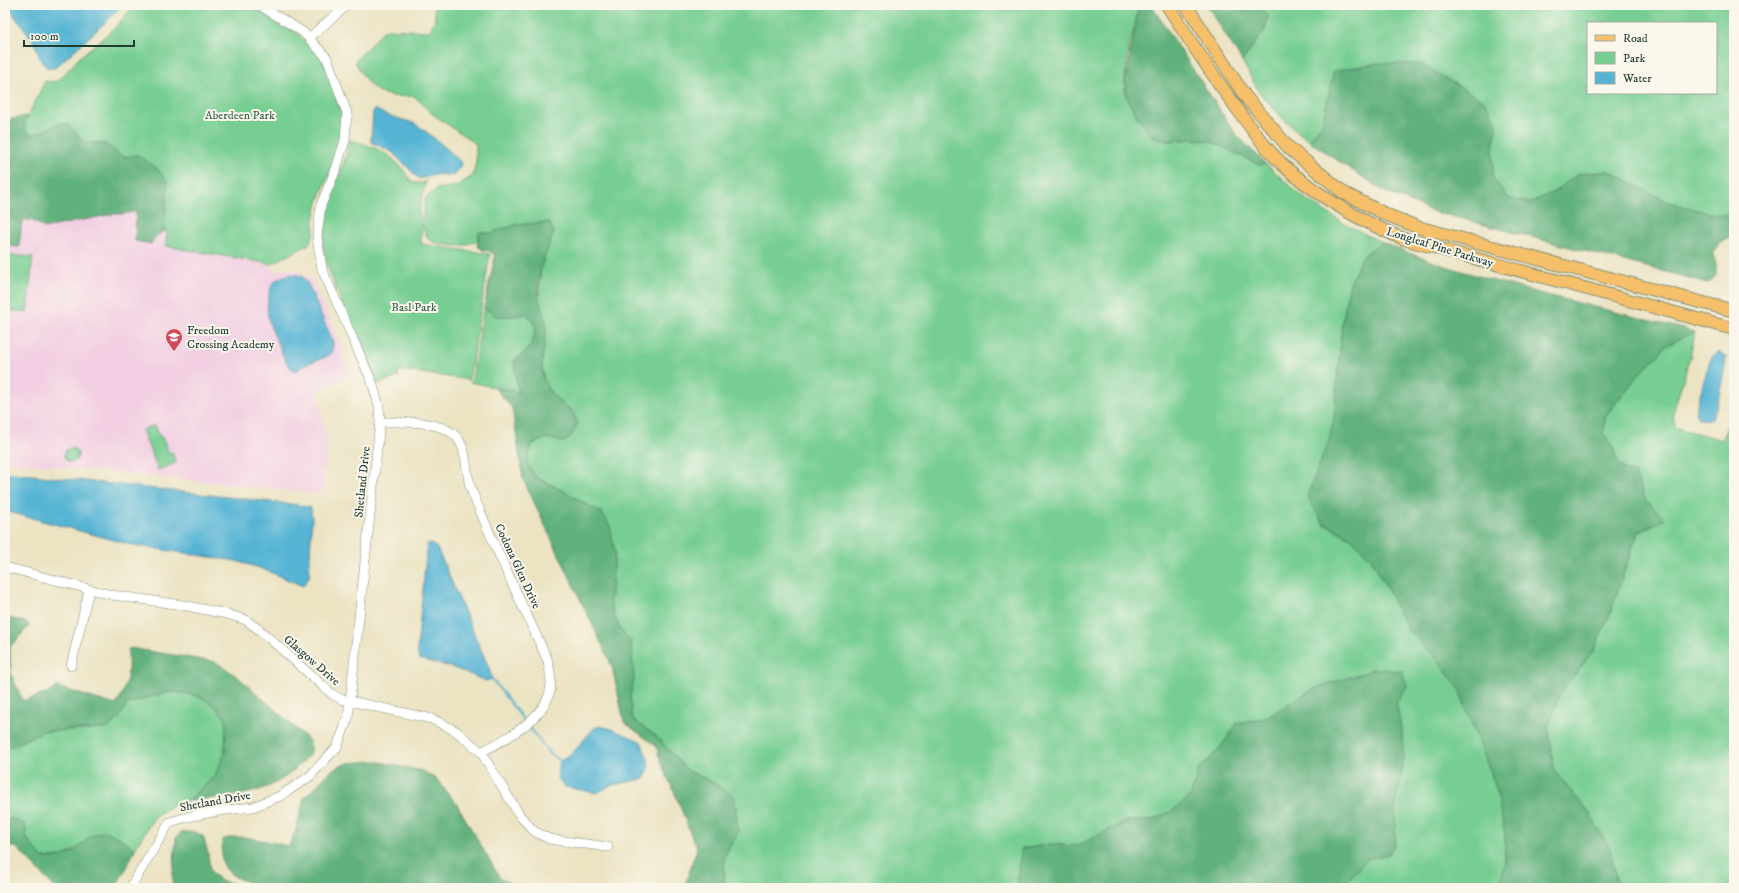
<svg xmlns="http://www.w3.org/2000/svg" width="1739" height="893" viewBox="0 0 1739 893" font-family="'IM FELL DW Pica',serif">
<rect width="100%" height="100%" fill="#fbf7ec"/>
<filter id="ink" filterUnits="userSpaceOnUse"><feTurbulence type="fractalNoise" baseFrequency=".025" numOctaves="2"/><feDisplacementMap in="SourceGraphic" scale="8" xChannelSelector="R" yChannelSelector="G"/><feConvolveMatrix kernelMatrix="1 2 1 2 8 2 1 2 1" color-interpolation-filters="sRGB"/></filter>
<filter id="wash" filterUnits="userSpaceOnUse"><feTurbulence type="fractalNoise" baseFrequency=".012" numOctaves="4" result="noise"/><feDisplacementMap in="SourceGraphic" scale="16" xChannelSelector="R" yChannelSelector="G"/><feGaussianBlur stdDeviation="0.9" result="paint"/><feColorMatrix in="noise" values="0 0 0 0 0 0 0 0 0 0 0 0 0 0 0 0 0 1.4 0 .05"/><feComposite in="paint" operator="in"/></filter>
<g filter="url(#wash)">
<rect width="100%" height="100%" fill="#ebe3c2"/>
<path fill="#f2cfe2" d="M136,211L135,241H151L164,231L167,232L165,246L271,264L276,273L284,268L297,270L313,280L344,351L341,354L350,374L317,389L327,442L322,494L5,461V246L19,247L22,220L29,219L36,222L44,227L113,214H124Z"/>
<path fill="#77ce93" stroke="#4b8664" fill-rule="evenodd" d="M134,5H253L297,33L319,55L326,67L337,95L341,113V127L336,158L319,199L314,220V234L308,245L271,264L165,246L167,232L164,231L157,168L137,155L123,157L106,144L84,142L62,123L33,135C27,134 24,129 24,124L45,81L54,82L59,80L81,56L114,29Z
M434,5H1139C1135,26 1120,76 1126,95C1128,102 1160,133 1167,141L1195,139L1213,142L1259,165L1266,164L1303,197L1343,223L1381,242L1362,257L1349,286L1342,325L1334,419L1328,443L1324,524L1352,539L1372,560L1409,631L1438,660L1459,689L1496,787L1505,834V861L1500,888H1341L1367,859L1389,854L1395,843V805L1404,761L1402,733L1396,702L1374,668L1367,672L1315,688L1266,718L1237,723L1228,737L1213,756L1199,769L1191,795L1174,810L1150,821H1128L1076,846L1049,844L1029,848H1022L1018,868L1017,888H722L724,886V857L738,832L735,797L712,782L687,770L656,736L632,719L630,697L634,680L631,641L622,632L615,617L610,603L615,552L589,505L558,488L535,477L527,462L532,444L547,438L564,442L575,413L552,395L544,382L542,363L546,327L539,299L541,266L554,232L549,222L515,225L490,233L480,232L478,241C472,241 466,246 460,246C455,246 436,244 432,242C419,234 423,208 426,197L437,189L456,186L473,176L476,161V144L431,113L414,96C382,99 369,91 355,61L385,29L430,31L435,18Z
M1251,5H1734V216L1708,213L1668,202L1609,171L1578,174L1554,192L1529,203L1507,198L1493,178V147L1497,123L1484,101L1421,64L1327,102L1322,124L1309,141L1283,119L1259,92L1242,61L1265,30L1261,8ZM1588,23H1716V93H1588Z
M349,140C378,147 395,155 411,181C417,184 421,184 426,181L419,211L422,226L421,244L490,254L469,380L399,370L398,377L377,384C368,361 358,339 348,317C335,286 319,255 323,221C327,192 346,169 349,140Z
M5,255L33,257L27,312L5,310Z
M484,308L496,316H515L527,313L536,327L531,346L514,361L518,392L470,382L472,380Z
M1695,332L1690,357L1673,413L1675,426L1677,428L1723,440L1731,411L1734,409V888H1618L1610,849L1589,813L1554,770L1548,727L1560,693L1594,650L1609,616L1638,532L1645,499L1635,474L1620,467L1611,444L1604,433L1605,417L1638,375L1659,355L1663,349L1669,344Z
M155,425L160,437H162L169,453L172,452L176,463L158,470L142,430Z
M64 455a7 7 0 1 1 14 0a7 7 0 1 1-14 0Z
M167,692L186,693L202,698L215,706L226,719L225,752L215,776L187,801L167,808L153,819L135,849L119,837L90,836C74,852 65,859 42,858L11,818L5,823V748H8L44,731L90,730L119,718L127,704Z"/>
<path fill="#61b17d" stroke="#407758" d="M1139,5H1151L1235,133L1266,164L1259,165L1213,142L1195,139L1167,141L1151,136L1137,117L1126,96L1125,82Z
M1207,5H1251L1261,8L1268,16L1265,30L1242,61Z
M1377,63L1421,64L1484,101L1497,123L1493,147V178L1508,198L1529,203L1554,192L1578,174L1609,171L1668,202L1708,213L1734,216V237C1723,237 1718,244 1713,253L1716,264V276L1708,283L1431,211L1383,191L1309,141L1322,124L1334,71Z
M28,116C24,124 22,132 33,135L62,123L68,124L84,142L106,144L123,157L137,155L157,168L168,183L164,231L154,238L151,244L135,241L136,211L124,214H113L44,228C37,222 31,219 22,220L19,247L5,246V120Z
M549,222L554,232C546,253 535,276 539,300C541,309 547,320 546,330C545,347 539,365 544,381C551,401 571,403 578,423L572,435L564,442L547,438L532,444L527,462L535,477L558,488L602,513L610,526L615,552L610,603L615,617L622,632L631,641L634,680L630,697L632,719L656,736L687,770L712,782L735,797L738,832L724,857V886L722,888H684L697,848C689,831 683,813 676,796C669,779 660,765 657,747L624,722L612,666L523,479L512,408L494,387L518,392L514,361L531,346L536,327L527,314L515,316H496L484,308L495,256L490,251L483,250L477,246L479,232L490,233L515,225Z
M1381,242C1482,284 1589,304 1695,332L1669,344L1663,349L1659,355L1638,375L1605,417L1604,433L1611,444L1620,467L1635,474L1645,499L1665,519L1638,532L1609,616L1594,650L1560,693L1548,727L1554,770L1589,813L1610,849L1618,888H1500L1505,861V834L1496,787L1459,689L1438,660L1409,631L1372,560L1352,539L1325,523L1324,525L1307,496L1328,443L1334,419L1342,325L1349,286L1362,257Z
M5,617L25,622L30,625L10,647L11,674L23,701L52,691L57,687L116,705C128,683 129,676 128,650L130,648L216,662L238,677L307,738C315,751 310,756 299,765C294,770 288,776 282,779C255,797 219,797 187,801L215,776L225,752L226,719L215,706L202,698L186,693L167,692L127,704L119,718L107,729L44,731L8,748H5Z
M1374,668L1402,671L1407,686L1396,702L1402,733L1404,761L1395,805V843L1389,854L1367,859L1341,888H1017L1022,848H1029L1049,844L1076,846L1128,821H1150L1174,810L1191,795L1199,769L1213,756L1228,737L1237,723L1266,718L1315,688L1367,672Z
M375,761L422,771L436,779L456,803L500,878L512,884L540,888H278C260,884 230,883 223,863C221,857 222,847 222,840C239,832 271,843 289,846L296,830L304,798L333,769L348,763Z
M11,818L25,824L27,838L42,858H56L75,851L90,836L105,831L119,837L135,849L127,867L115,888H55L16,847H5V823Z
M181,832H195L203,836L208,853L210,870L220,881L237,884V888H172L176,838Z"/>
<path fill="#55b4d4" stroke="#3a7884" d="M6,5H122L109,19L55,68H48L42,63L33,40Z
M375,109C387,117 400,118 413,123C424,128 452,153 461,162L460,168L453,176L439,174L419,179L392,152L371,142L373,111Z
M290,274L302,276L308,284L333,342L332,353L326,357L309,363L295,371C286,366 283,355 279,346C271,328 265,318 268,299C271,282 274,279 290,274Z
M1719,352L1726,357C1725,368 1717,415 1711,419C1707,421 1702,419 1698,418L1695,412L1709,363L1713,356Z
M5,472L299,505L311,508L312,517L309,577L303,586L260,568L236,561L132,545L5,511Z
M430,543L437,548L489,668L492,679L486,681L451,667L419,659L417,651L427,544Z
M600,726L609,728L640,741C643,744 643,746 644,750C650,762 651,767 644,779L612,785L596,793L565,787L557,777L560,761L570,756L594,728Z"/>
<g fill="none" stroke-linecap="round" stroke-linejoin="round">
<path stroke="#55b4d4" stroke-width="2" d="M492,679L525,722
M528,725L549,753L560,761"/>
</g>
</g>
<g filter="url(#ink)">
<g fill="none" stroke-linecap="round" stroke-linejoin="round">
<g stroke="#85907b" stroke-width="10">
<path id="minor" d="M309,38L347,5
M380,422C402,422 429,420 449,431C470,443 464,470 471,489C494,547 522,604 548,661C550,672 553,684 549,695C540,721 505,740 481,752
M5,567L112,595L182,605L227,614L246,620L262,632L332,694L341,699L432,719L456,731L481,752L520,816L534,831L549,839L608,847
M71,666L89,590
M130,888L170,822L187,817L218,811L253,807L280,796L309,777L337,747L348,718L350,701L380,422L379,406L372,382L322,269L317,237L321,205L336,169L345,140L347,113L327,58L303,32L259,5"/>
</g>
<g stroke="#85907b" stroke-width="14">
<path id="major" d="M1167,5C1188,38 1210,71 1233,103C1251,128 1268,153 1292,173C1326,201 1363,222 1404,239L1734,329
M1186,5L1245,96L1289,148L1344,193L1385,214L1417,227L1734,311"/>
</g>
<use href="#minor" stroke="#fff" stroke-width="9"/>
<use href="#major" stroke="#f6c06b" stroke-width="12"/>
</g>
</g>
<defs>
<g id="school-pin" transform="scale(0.9)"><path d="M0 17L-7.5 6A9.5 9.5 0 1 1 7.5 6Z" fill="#d1495b" stroke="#fbf7ec"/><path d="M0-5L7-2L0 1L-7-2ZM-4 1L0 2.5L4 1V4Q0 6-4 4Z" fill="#fff"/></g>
</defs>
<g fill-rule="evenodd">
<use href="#school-pin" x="174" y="337"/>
</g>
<g text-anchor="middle" stroke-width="4" stroke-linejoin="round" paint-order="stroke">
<g font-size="12" fill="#35614c" stroke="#fbf7ec">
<text x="240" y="119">Aberdeen Park</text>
<text x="414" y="311">Basl Park</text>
</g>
<g font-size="12" fill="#1f3d34" stroke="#fbf7ec">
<text transform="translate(1440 247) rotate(17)" y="4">Longleaf Pine Parkway</text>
<text transform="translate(362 482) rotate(-84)" y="4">Shetland Drive</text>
<text transform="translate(518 566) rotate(65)" y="4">Codona Glen Drive</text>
<text transform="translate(312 660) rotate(41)" y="4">Glasgow Drive</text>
<text transform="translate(215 801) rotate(-10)" y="4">Shetland Drive</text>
</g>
<g font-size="12" fill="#1f3d34" stroke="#fbf7ec" text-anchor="start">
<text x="187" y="334">Freedom<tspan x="187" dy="14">Crossing Academy</tspan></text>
</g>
</g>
<rect width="1739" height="893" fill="none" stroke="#fbf7ec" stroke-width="20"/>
<rect x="1587" y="22" width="130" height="72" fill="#fbf7ec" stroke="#a3ada2"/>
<rect x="1595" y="35" width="20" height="6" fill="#f6c06b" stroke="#a3ada2"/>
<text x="1623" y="42" font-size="12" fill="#1f3d34">Road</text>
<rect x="1595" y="52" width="20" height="12" fill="#77ce93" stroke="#a3ada2"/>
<text x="1623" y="62" font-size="12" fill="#1f3d34">Park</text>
<rect x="1595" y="72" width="20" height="12" fill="#55b4d4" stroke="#a3ada2"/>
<text x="1623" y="82" font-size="12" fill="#1f3d34">Water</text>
<path d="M24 40v6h110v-6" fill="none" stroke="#1f3d34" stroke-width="2"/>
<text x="30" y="40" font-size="12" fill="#1f3d34" stroke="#fbf7ec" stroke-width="3" paint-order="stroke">100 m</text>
</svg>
